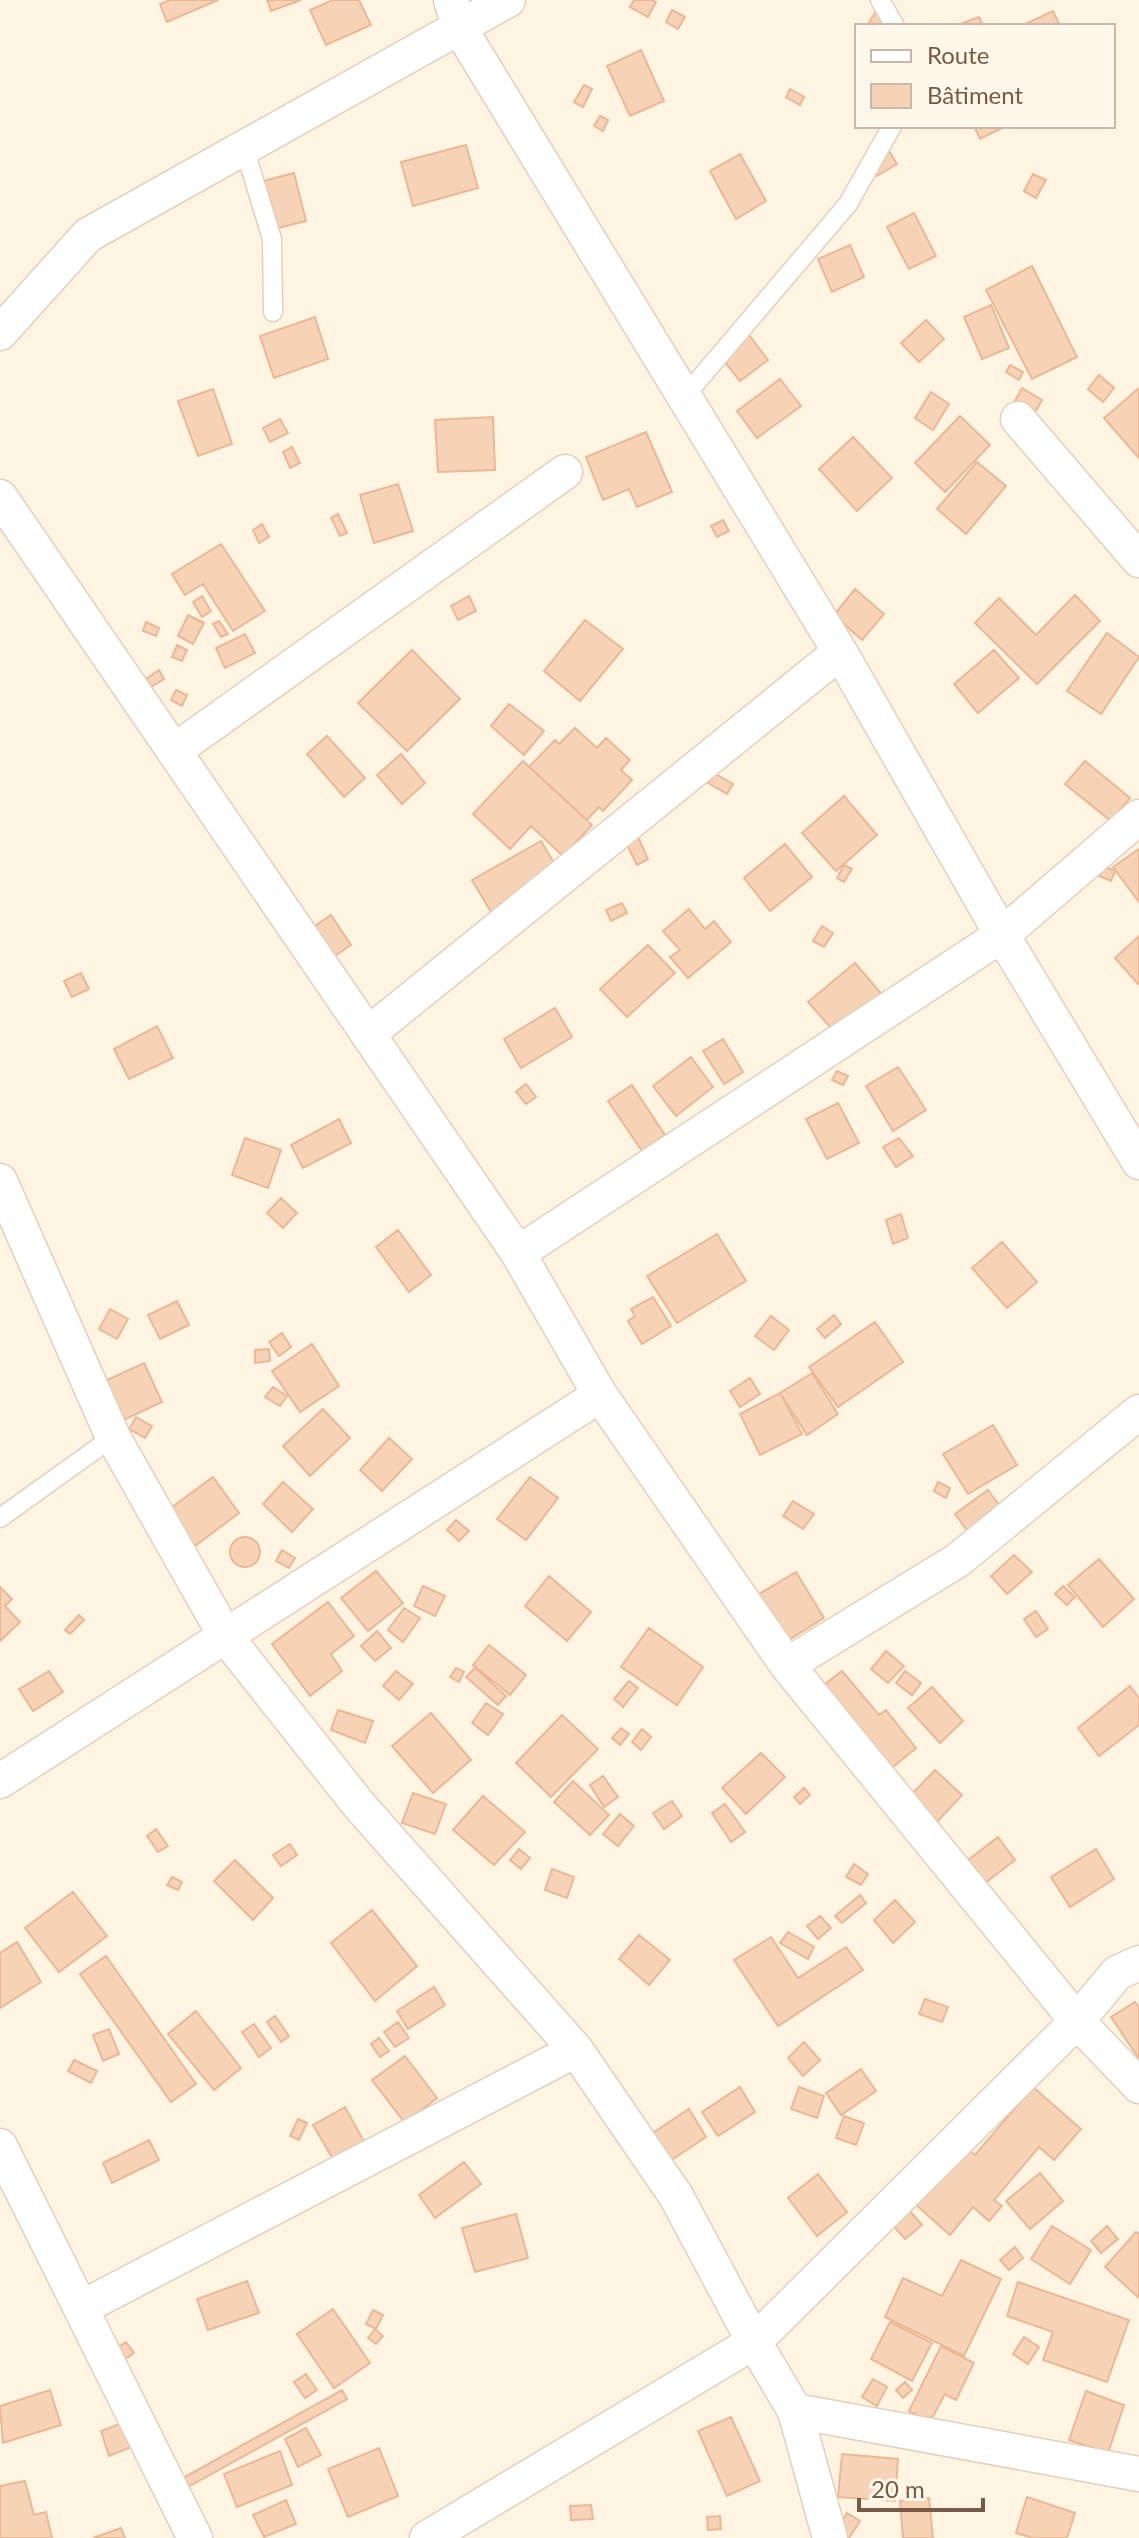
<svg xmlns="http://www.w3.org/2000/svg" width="1139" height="2538" viewBox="0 0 1139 2538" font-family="Lato,sans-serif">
<rect width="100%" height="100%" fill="#fef4e1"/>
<path fill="#f6d2b7" stroke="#eab896" stroke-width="2" d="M170,0H218L167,22L160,4Z
M267,0H301L271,11Z
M333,0H359L371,25L326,45L310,10Z
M634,0H652L656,2L648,17L630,7Z
M672,10L685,17L678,29L666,22Z
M876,11L890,19L886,26H867Z
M1053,11L1060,26H1021Z
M979,17L983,26L958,25Z
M641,50L664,101L630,116L607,66Z
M584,85L592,89L583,107L574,102Z
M790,89L804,97L800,105L786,97Z
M600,116L608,120L603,131L594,126Z
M974,126H1006L980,139Z
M466,145L478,188L413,206L401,162Z
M886,146L897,164L877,176L866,158Z
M740,154L766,201L736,219L710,171Z
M294,173L306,221L271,230L259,182Z
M1033,174L1046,180L1036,198L1024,191Z
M914,213L936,256L909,269L887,227Z
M850,245L864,277L832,292L818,259Z
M1032,266L1077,357L1032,379L986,290Z
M991,305L1009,348L982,359L964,317Z
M315,317L328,359L274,378L260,336Z
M926,320L944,339L919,362L901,343Z
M749,335L768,360L740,381L720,356Z
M1010,365L1023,372L1019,380L1006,372Z
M1099,375L1114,388L1103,402L1088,389Z
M780,379L801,406L757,438L737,411Z
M1022,388L1042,400L1031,419L1011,408Z
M1139,388V458L1104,418Z
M213,389L232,444L198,456L178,401Z
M931,392L949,404L933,430L915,418Z
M960,416L990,445L945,492L915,463Z
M493,417L495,470L438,472L435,420Z
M280,419L288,433L270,442L263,428Z
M646,432L672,492L637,507L629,489L603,500L586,457Z
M853,437L892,478L857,511L819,469Z
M292,447L300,463L290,468L283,452Z
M977,462L1006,486L966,534L937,509Z
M398,484L413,531L374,543L360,495Z
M338,514L347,533L340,536L331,518Z
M723,520L729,531L717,537L711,526Z
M262,524L269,537L259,543L253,530Z
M221,544L265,611L233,631L203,584L185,595L172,574Z
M855,589L884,614L862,640L834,615Z
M1075,595L1100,621L1037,684L975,623L999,598L1036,635Z
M202,596L211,611L202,617L193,602Z
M469,596L476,611L458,620L451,606Z
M188,615L204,623L193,644L178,636Z
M585,620L623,649L580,701L544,671Z
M219,621L228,634L221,637L213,624Z
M146,622L159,628L156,636L143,631Z
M1107,633L1139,657L1101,714L1067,691Z
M245,634L255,653L225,668L216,648Z
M177,645L187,650L182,661L172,657Z
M412,650L460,699L407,751L358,703Z
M994,650L1019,678L978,713L954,684Z
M159,670L164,679L151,687L146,679Z
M176,690L187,695L182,706L171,700Z
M509,704L544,731L524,755L491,726Z
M575,728L597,748L606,738L630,760L621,770L632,780L603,811L599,807L587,820L529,767L555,740L559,744Z
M327,736L365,778L344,797L307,754Z
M401,754L425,783L402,804L377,775Z
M523,761L592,825L563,856L531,826L510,849L473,814Z
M1085,761L1130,798L1111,821L1065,784Z
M714,773L733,784L727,794L708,783Z
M844,796L877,835L836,871L802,833Z
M638,837L648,859L637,865L626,843Z
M541,841L560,873L491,912L472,880Z
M785,844L812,877L770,911L744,878Z
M1139,849V902L1113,867Z
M844,865L852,869L844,882L837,878Z
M1103,866L1115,871L1111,881L1099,876Z
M622,903L627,913L611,921L606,910Z
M689,909L705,929L714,921L731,942L688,978L670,957L680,950L663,931Z
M331,915L351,945L329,960L308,931Z
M822,926L833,933L824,947L813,941Z
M1139,936V983L1138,984L1115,958Z
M648,945L675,973L627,1017L600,989Z
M855,963L885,998L839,1037L808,1002Z
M81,973L89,989L72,997L64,981Z
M555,1008L572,1037L521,1068L504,1039Z
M157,1026L173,1058L129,1079L114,1049Z
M723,1039L743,1072L724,1084L703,1051Z
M691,1057L713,1087L676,1116L653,1086Z
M898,1067L926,1110L893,1131L866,1086Z
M837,1071L848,1076L843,1085L832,1080Z
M526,1084L536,1097L526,1104L516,1092Z
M632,1085L665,1135L642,1151L608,1101Z
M838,1103L859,1143L827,1159L806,1119Z
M339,1119L351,1143L303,1168L291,1145Z
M245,1138L281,1150L268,1188L232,1175Z
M899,1138L913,1156L896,1167L883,1147Z
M281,1198L297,1213L283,1228L267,1213Z
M901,1214L908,1238L893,1244L886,1220Z
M398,1230L431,1275L409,1292L376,1247Z
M717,1234L746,1281L677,1323L647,1276Z
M1002,1242L1037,1282L1007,1308L972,1268Z
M653,1297L671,1326L642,1344L628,1321L635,1316L631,1309Z
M177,1301L189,1325L160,1339L148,1315Z
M110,1309L128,1319L117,1339L99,1329Z
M834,1315L841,1324L825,1338L817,1329Z
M771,1316L789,1330L774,1350L755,1336Z
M875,1322L903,1362L838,1407L809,1367Z
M282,1333L291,1347L279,1356L269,1342Z
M312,1344L339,1386L300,1412L272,1371Z
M269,1349L270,1361L255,1363V1350Z
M144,1363L162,1402L98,1432L79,1393Z
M812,1373L838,1414L807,1435L780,1393Z
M750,1378L760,1394L740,1407L730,1391Z
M273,1387L287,1396L280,1406L265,1397Z
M780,1393L802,1434L760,1455L740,1414Z
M323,1409L350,1438L310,1476L283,1446Z
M136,1417L152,1426L145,1438L129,1429Z
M993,1425L1017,1465L968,1494L943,1454Z
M389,1438L412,1459L382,1491L360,1470Z
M213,1477L239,1513L183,1555L156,1519Z
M530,1477L558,1498L526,1540L497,1519Z
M283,1482L313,1509L292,1532L263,1504Z
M938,1482L950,1488L946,1498L934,1491Z
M988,1490L1005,1513L972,1537L955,1514Z
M793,1501L814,1514L803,1529L783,1516Z
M456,1520L469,1531L459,1541L447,1530Z
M230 1552a15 15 0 1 1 30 0a15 15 0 1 1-30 0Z
M282,1550L295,1558L289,1568L276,1561Z
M1014,1555L1032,1572L1007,1594L991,1576Z
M1099,1559L1134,1599L1103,1627L1068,1585Z
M376,1571L403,1603L368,1631L341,1598Z
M796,1572L824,1618L787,1641L759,1594Z
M549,1576L591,1612L567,1641L525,1606Z
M423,1586L445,1596L435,1616L414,1606Z
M1063,1586L1075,1597L1067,1605L1055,1594Z
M0,1587L12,1599L5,1606L20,1622L0,1641Z
M328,1602L354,1636L331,1654L342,1671L310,1696L272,1644Z
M404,1608L420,1618L403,1642L388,1630Z
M1036,1611L1048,1629L1036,1637L1024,1619Z
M79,1615L84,1620L70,1634L65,1630Z
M649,1628L703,1667L677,1705L621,1667Z
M377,1631L391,1648L375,1661L361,1646Z
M489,1645L526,1675L510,1695L473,1665Z
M886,1651L904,1666L888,1683L871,1669Z
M456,1668L464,1672L459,1682L450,1677Z
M475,1668L506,1696L498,1705L466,1677Z
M49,1671L63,1692L33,1711L19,1689Z
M396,1671L413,1684L399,1700L383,1686Z
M842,1671L879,1715L886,1710L916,1748L882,1776L815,1692Z
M905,1671L921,1683L912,1695L896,1683Z
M629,1681L638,1688L623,1707L614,1699Z
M1130,1686L1139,1698V1725L1099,1756L1078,1728Z
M932,1687L963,1721L940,1743L908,1708Z
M486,1703L503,1714L488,1735L472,1723Z
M338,1710L373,1721L365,1743L331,1730Z
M431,1713L471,1760L433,1793L392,1746Z
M562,1715L598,1749L551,1797L516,1763Z
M621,1728L629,1734L620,1745L612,1738Z
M642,1729L651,1737L641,1750L632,1742Z
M761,1753L785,1777L746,1814L722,1788Z
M935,1770L962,1795L935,1824L909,1797Z
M603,1776L618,1797L604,1807L590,1785Z
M573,1781L609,1815L590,1835L554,1802Z
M804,1788L810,1795L800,1804L794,1797Z
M413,1793L446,1804L435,1834L402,1823Z
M483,1796L525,1832L494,1865L453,1830Z
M672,1801L682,1816L664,1829L653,1813Z
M725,1804L745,1832L731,1842L712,1813Z
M620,1814L634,1826L618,1846L603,1834Z
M156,1829L168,1846L158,1852L147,1836Z
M998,1837L1015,1860L981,1886L963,1864Z
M290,1844L297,1855L281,1866L273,1855Z
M519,1849L530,1858L521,1869L510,1860Z
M1096,1849L1114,1879L1070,1907L1051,1877Z
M235,1860L273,1898L253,1920L214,1881Z
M854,1864L868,1874L861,1885L846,1877Z
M552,1869L574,1877L567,1898L545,1890Z
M172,1877L182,1882L178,1890L167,1885Z
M73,1892L107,1936L59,1972L25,1928Z
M860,1895L866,1903L842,1923L835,1916Z
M895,1900L915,1922L893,1943L874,1920Z
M372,1910L417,1966L375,2001L331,1943Z
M820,1916L831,1928L818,1939L807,1926Z
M788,1932L814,1947L808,1959L780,1943Z
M639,1935L670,1960L649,1985L619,1959Z
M771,1937L798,1978L846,1947L863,1970L778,2026L734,1960Z
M17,1942L41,1982L0,2008V1953Z
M106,1956L196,2084L171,2102L80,1974Z
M434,1987L445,2005L408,2029L397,2011Z
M925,1999L948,2007L942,2022L919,2014Z
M1135,2002L1139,2007V2059L1111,2017Z
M196,2011L241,2068L214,2090L168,2034Z
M275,2016L289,2036L281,2042L267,2022Z
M398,2022L409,2038L395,2047L384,2032Z
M254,2024L271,2048L259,2057L242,2032Z
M109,2029L119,2054L103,2061L93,2035Z
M379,2038L389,2051L380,2057L371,2044Z
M804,2042L820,2060L803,2076L788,2058Z
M405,2056L437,2098L405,2123L372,2080Z
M74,2060L97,2071L91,2083L68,2071Z
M861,2069L876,2091L841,2115L826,2093Z
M740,2087L755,2112L718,2136L702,2112Z
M799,2087L824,2096L817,2118L791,2109Z
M1033,2087L1081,2129L1054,2160L1039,2147L994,2200L1002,2206L989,2221L973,2207L950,2235L916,2205L965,2148L975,2155Z
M345,2107L368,2149L337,2166L313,2125Z
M689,2109L706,2137L670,2161L651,2134Z
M844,2116L864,2123L856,2145L836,2138Z
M298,2119L307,2123L299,2140L290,2136Z
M149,2140L159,2160L112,2183L103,2163Z
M464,2162L481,2184L435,2218L419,2195Z
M1040,2173L1063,2201L1030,2229L1006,2201Z
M818,2174L847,2212L817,2236L788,2198Z
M908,2209L922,2225L905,2239L891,2223Z
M516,2214L528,2258L475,2272L462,2228Z
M1052,2226L1091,2250L1070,2284L1031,2259Z
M1107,2226L1118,2239L1101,2253L1091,2241Z
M1136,2232L1139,2234V2298L1105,2267Z
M1015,2247L1023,2258L1009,2270L1000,2260Z
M961,2260L1001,2279L964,2356L885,2317L903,2278L942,2296Z
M247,2281L259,2313L208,2330L197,2299Z
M1018,2282L1129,2320L1107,2382L1043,2360L1053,2332L1007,2316Z
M333,2309L370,2363L334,2388L297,2334Z
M373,2310L383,2315L376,2329L366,2324Z
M890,2322L932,2343L912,2381L871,2359Z
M375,2329L383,2336L376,2344L368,2338Z
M1024,2337L1039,2347L1028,2364L1013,2354Z
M126,2342L134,2353L124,2360L117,2348Z
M941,2346L974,2363L956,2400L945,2394L930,2422L909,2411Z
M306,2374L317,2390L305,2398L294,2382Z
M873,2379L887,2387L877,2406L862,2397Z
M905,2382L912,2390L903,2398L896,2390Z
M50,2390L61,2425L3,2443L0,2406Z
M342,2390L347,2399L188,2487L183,2478Z
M1086,2391L1124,2405L1108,2453L1069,2440Z
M731,2417L760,2481L727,2496L698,2431Z
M122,2423L132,2447L109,2456L101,2431Z
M306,2428L321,2455L298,2467L285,2439Z
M379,2448L398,2496L348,2517L328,2469Z
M280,2451L292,2485L237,2507L224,2474Z
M842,2454L898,2459L895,2501L838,2497Z
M25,2481L34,2515L46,2512L52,2538H0V2486Z
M1027,2497L1075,2513L1067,2538H1033L1016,2533Z
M929,2498L933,2538H903L900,2501Z
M286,2500L296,2524L264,2537L253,2515Z
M591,2505L593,2519L571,2520L570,2506Z
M847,2513L860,2521L849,2538L837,2531Z
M720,2516L721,2529L708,2530L707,2517Z
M121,2528L125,2538H93Z"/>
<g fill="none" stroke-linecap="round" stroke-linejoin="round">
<g stroke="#e3d0bc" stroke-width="21">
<path id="lane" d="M880,0L895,26
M244,147L272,239L273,312
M684,397L848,204L892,126
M0,1518L113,1437"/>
</g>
<g stroke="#e3d0bc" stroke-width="37">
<path id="street" d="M451,0L459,27L840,652L1002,935L1139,1162
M0,333L88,235L508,0
M1018,419L1139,560
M0,497L518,1253L600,1395L787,1665L1077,2021L1139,2086
M174,751L565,472
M368,1034L840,652
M0,1181L113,1437L226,1637L359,1805L576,2050L676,2196L754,2342L795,2411L830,2538
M518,1253L1002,935L1139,817
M787,1665L958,1560L1139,1412
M0,1781L600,1395
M0,2146L195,2538
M81,2308L576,2050
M795,2411L1139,2474
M427,2538L754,2342L1077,2021L1117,1973L1139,1963"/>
</g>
<use href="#lane" stroke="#fff" stroke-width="18"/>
<use href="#street" stroke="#fff" stroke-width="34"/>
</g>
<rect x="855" y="24" width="260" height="104" fill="#fff7e9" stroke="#c9b8a8" stroke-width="2"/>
<rect x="871" y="50" width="40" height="12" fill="#ffffff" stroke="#c9b8a8" stroke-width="2"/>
<text x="927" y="64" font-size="24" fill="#785946">Route</text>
<rect x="871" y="84" width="40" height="24" fill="#f6d2b7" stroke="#c9b8a8" stroke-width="2"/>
<text x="927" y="104" font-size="24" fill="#785946">Bâtiment</text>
<path d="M859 2498v12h124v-12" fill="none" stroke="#785946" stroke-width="4"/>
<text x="871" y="2498" font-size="24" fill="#785946" stroke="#fff7e9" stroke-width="6" paint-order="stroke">20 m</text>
</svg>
